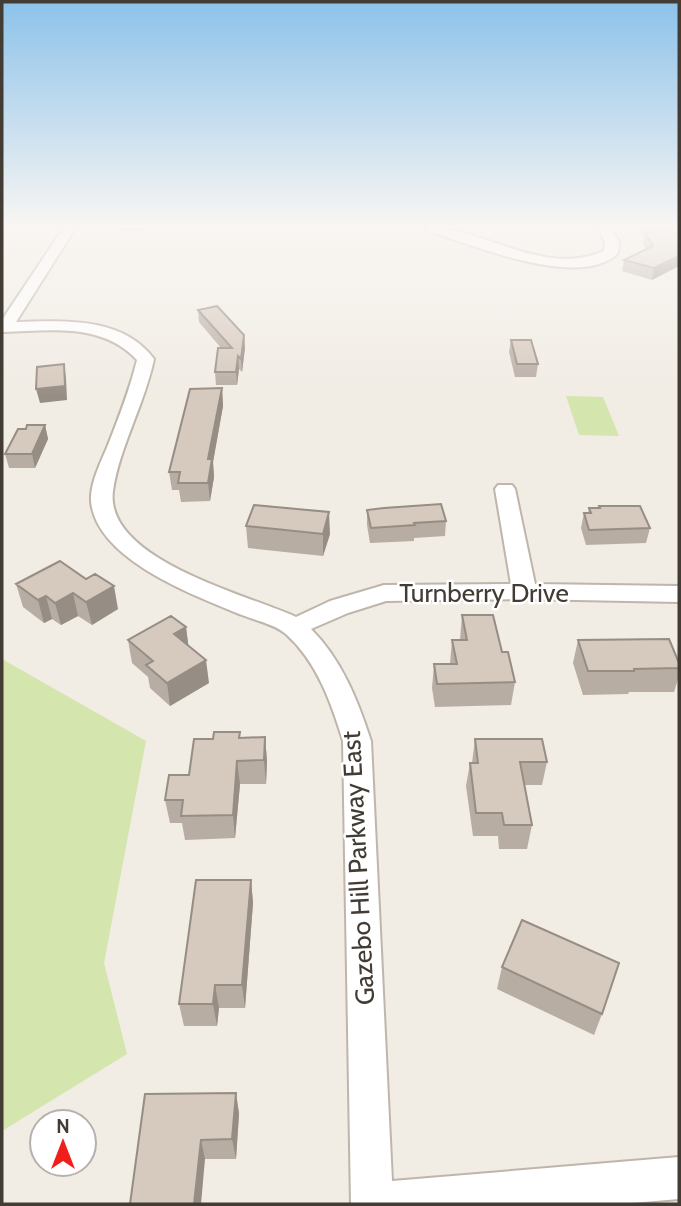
<svg xmlns="http://www.w3.org/2000/svg" width="681" height="1206" viewBox="0 0 681 1206" font-family="Cabin,sans-serif">
<rect width="100%" height="100%" fill="#f1ece4"/>
<path fill="#d4e5ae" d="M566,396L603,397L619,436L579,435Z
M2,659L146,741L104,963L127,1054L2,1131Z"/>
<g fill="none" stroke-linecap="round" stroke-linejoin="round">
<g stroke="#bfb5ab" stroke-width="4">
<path id="minor" d="M64,227H76L16,322C64,321 122,316 154,359C145,403 119,448 113,491C104,560 249,595 296,617L330,601L384,585L511,584L495,489L498,485H512L515,489L535,584L679,586V602L524,599L386,601L348,613L311,629C342,660 358,701 371,741L392,1181L679,1157V1199L620,1204H351L343,741C331,702 317,662 286,634C274,624 257,621 242,615C196,596 96,560 91,501C90,483 101,462 108,445C119,417 130,389 137,360C102,322 49,331 2,332V320Z
M425,227C484,227 544,278 604,251L605,242L598,227H610L619,242L618,253C580,291 470,244 426,230Z"/>
</g>
<use href="#minor" fill="#fff" fill-rule="evenodd"/>
</g>
<path fill="#b8ada3" d="M120,227H144L142,231H120Z
M639,227H669L675,234H679V266L652,280L622,271L624,260L646,249L643,243L644,237Z
M198,310L244,335L245,348L242,372L239,369L237,385H216L215,372L221,348L199,322Z
M511,340L538,364L536,377H515L509,352Z
M222,388L223,406L213,462L214,477L210,501L181,502L179,490H172L169,472Z
M45,425L48,439L35,468H9L5,454L26,429Z
M599,506L650,528L646,543L586,545L581,528L584,513H588L589,508H598Z
M367,510L446,521L445,536L414,538V541L370,543L367,525Z
M246,526L330,534L323,556L248,548Z
M60,561L118,609L92,625L78,616L61,625L52,619L44,623L23,607L16,584Z
M462,615L502,652L515,682L511,705L435,707L432,688L434,664H450L452,640H460Z
M186,627L188,645L209,683L170,706L150,688L148,677L132,663L128,640Z
M578,640L679,663V676L674,692H629L628,694L583,695L573,663Z
M240,732V738L265,737L267,761L266,784H240L235,838L185,840L182,823H170L165,800L189,775L213,739Z
M475,739L547,762L542,785H524L532,825L527,849H499L498,836H473L466,786L470,763H472Z
M251,880L253,903L245,1008H219L217,1026H184L179,1004Z
M502,967L602,1014L594,1035L497,989Z
M236,1093L239,1114L236,1159H205L130,1204Z"/>
<path fill="#968d84" d="M679,256V266L652,280L654,268Z
M244,335L245,348L242,372L241,359Z
M238,356L239,369L237,385L236,372Z
M64,364L66,378L67,400L40,403L36,389Z
M222,388L223,406L213,462L214,477L210,501L208,483V459Z
M45,425L48,439L35,468L32,454Z
M329,512L330,534L323,556V534Z
M114,586L118,609L92,625L86,602Z
M73,593L78,616L61,625L55,603Z
M46,596L52,619L44,623L38,600Z
M186,627L189,650L174,634Z
M206,660L209,683L170,706L167,683Z
M265,737L267,761L266,784L264,760Z
M237,761L240,784L235,838L233,815Z
M251,880L253,903L245,1008L242,985Z
M215,985L219,1008L217,1026L213,1004Z
M236,1093L239,1114L236,1159L232,1139Z
M201,1140L205,1159L201,1204H194Z"/>
<path fill="#d6c9bd" stroke="#968d84" stroke-width="2" d="M647,227H669L675,234H679V256L654,268L624,260L653,246L645,232H650Z
M217,306L244,335L241,359L238,356L236,372H215L218,348H232L198,310Z
M511,340H531L538,364H517Z
M64,364L65,386L36,389L37,367Z
M222,388L208,459H212L208,483H178L180,472H169L190,389Z
M27,425H45L32,454H5L18,429H26Z
M441,504L446,521L414,523L415,525L371,528L367,510L384,508Z
M254,505L329,512L323,534L246,526Z
M599,506H640L650,528L589,530L584,513H591L589,508H600Z
M60,561L86,579L95,574L114,586L86,602L73,593L55,603L46,596L38,600L16,584Z
M462,615H493L502,652H508L515,682L437,684L434,664H457L452,640H467Z
M171,616L186,627L174,634L206,660L167,683L146,665L153,661L128,640Z
M669,639L679,663V668L634,669V671H588L578,640Z
M214,732H240L239,738L265,737L264,760L237,761L233,815L181,816L183,800H165L169,775H189L194,739H213Z
M475,739H542L547,762H520L532,825H504L502,813H476L470,763H478Z
M196,880H251L242,985H215L213,1004H179Z
M522,920L619,963L602,1014L502,967Z
M236,1093L232,1139L201,1140L194,1204H130L145,1094Z"/>
<linearGradient id="sky" x2="0" y2="1"><stop stop-color="#8cc2ea"/><stop offset="0.57" stop-color="#f9f6f3"/><stop offset="1" stop-color="#f9f6f3" stop-opacity="0"/></linearGradient>
<rect width="681" height="396" fill="url(#sky)"/>
<g text-anchor="middle" stroke-width="5" stroke-linejoin="round" paint-order="stroke">
<g font-size="26" fill="#433c35" stroke="#fff">
<text x="484" y="602">Turnberry Drive</text>
<text transform="translate(358 868) rotate(-93)" y="9">Gazebo Hill Parkway East</text>
</g>
</g>
<rect width="681" height="1206" fill="none" stroke="#433c35" stroke-width="7"/>
<g transform="translate(63 1143)"><circle r="33" fill="#ffffff" stroke="#b4b1ae" stroke-width="2"/>
<path d="M0-5L12 26L0 18L-12 26Z" fill="#f11f1c"/>
<text y="-10" font-size="19" font-weight="bold" text-anchor="middle" fill="#433c35">N</text>
</g>
</svg>
